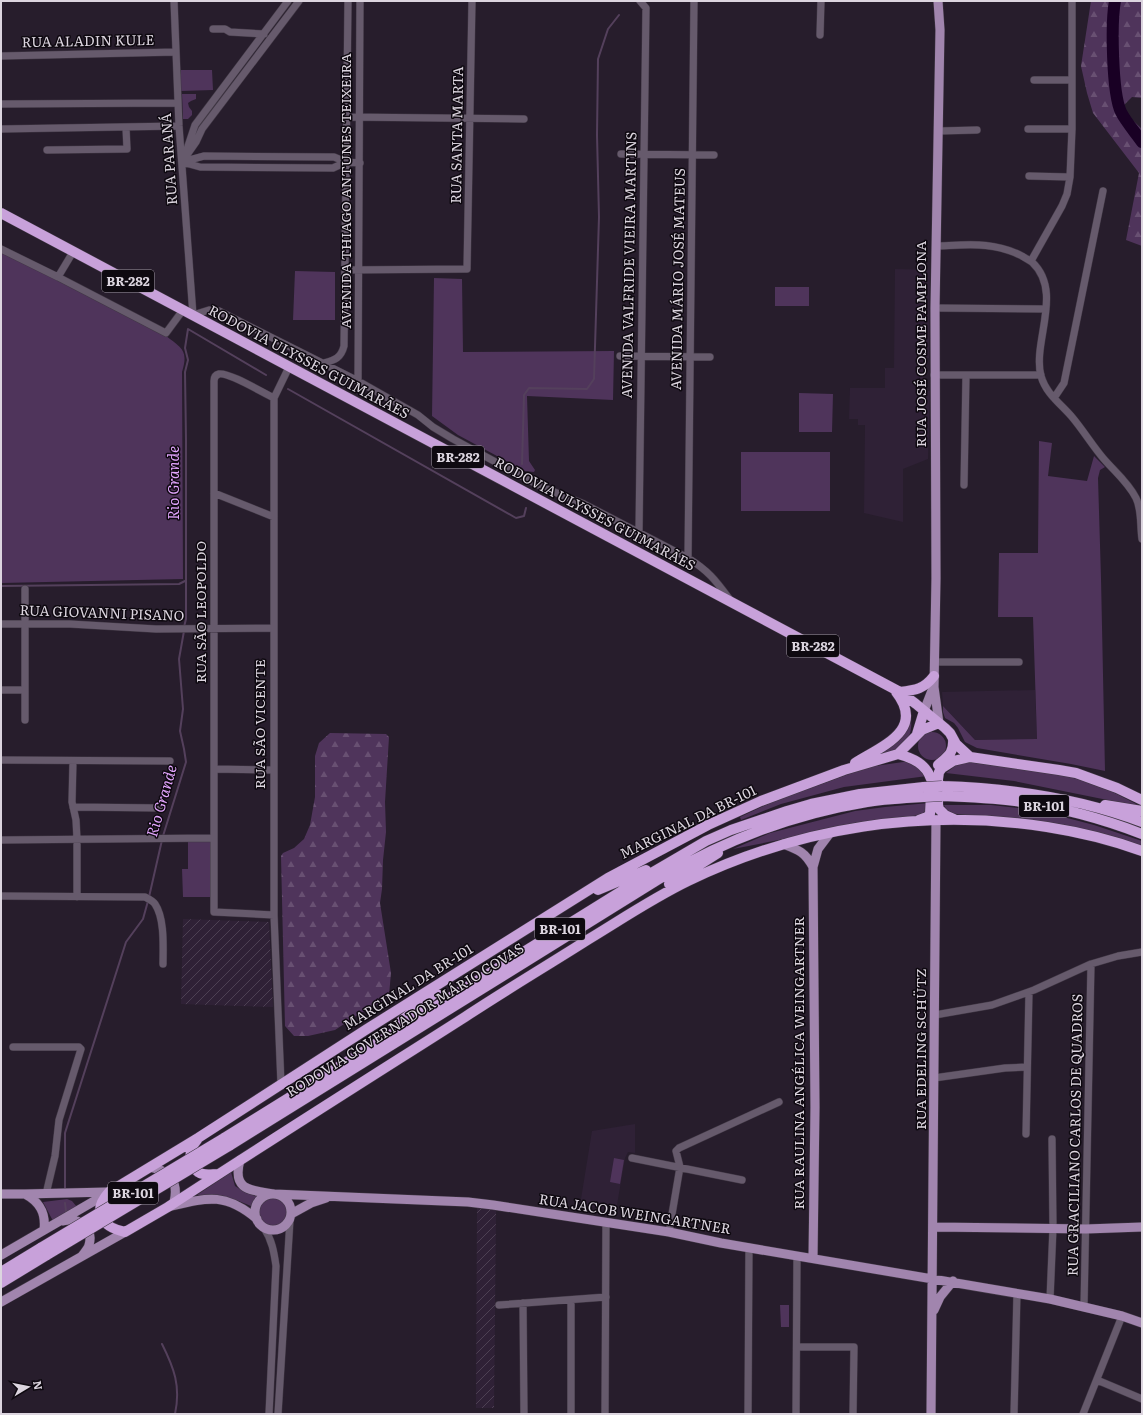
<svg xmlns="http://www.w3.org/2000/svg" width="1143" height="1415" viewBox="0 0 1143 1415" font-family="Literata,serif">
<defs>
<pattern id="industrial-furrows" width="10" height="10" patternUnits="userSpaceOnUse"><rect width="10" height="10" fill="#2f2136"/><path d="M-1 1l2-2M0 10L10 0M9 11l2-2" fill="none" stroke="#4d4053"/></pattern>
<pattern id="forest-firs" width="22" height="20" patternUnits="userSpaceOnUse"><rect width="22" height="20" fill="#4f345b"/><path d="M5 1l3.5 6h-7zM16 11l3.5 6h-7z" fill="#685072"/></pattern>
</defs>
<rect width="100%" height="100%" fill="#271d2c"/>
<path fill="#2f2136" d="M895,269L930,270L929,358H923V390L930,391L928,459L903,469V522L864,513L865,425H858V419H849L850,388H885V368H894Z
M1035,690L1037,739L975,740L943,706L942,692Z
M635,1124V1153L628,1152L625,1158L616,1211L580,1205L592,1131Z"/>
<path fill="url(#industrial-furrows)" d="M183,919L269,922L273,1007L181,1004Z
M477,1207L496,1210L494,1408H476Z"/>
<path fill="#4f345b" d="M181,70H212L213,90L181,91Z
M182,94H196V99L191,101L188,103L189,107L192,111V115L188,119H183Z
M1,251L165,335C181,348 189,349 182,372L183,579L1,583Z
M295,271L335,272V320H293Z
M434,278L462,279L463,352L614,351L613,400L527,396L529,461L535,470L534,472L525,471L458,435L432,416Z
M775,287H809V306H775Z
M799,393L833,394L832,432H799Z
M1039,441L1052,443L1048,476L1087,481L1094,456L1105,467L1100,470L1098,478L1101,578L1105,771L1071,764L977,748L965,742L958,728L954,723L945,718L943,712V706L975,740L1037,739L1033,617H998L999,553H1038Z
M741,452H830V511H741Z
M909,712C914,724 911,741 899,749C892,753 874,757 865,760L891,746Z
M918 746a14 14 0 1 1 28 0a14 14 0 1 1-28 0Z
M969,759L1063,775L1084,781L1113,792L1142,807L1014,781L946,773L960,762Z
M910,761L927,776L844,787L781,804L741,820L740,817L772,802L868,767Z
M929,803L928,814L870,822L733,849L770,833L855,811L885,807Z
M944,805H991L1037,810L1094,825L1142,841V847L1001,819L948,813Z
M188,841H210V897H183L182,869H188Z
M614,1158L624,1160L620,1184L610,1182Z
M231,1172L235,1186L246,1193L258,1196L254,1201L253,1207C234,1198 218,1195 197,1195Z
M259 1212a14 14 0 1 1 28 0a14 14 0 1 1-28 0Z
M67,1199L72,1201L77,1207L53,1221L43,1202Z
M780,1305H789V1327H781Z"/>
<path fill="url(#forest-firs)" d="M1091,1H1142V98L1132,97L1124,105L1126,114L1142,129V246L1126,240L1139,173L1093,113L1087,93L1081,66Z
M330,733L386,734L389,737L385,802L386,832L383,860L382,889L380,903L391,973L389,995L383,1001L359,1014L335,1030L308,1036H294L285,1026L281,856L283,853L294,848L304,839L310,825L315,797V756L319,743Z"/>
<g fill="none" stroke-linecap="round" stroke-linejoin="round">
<path stroke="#54405c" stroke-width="2" d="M288,389L516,518L524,516L526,508
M522,464L524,395L529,388L587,389L594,379L599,217L597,135L598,59L608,29L619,15
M1,586L179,584L185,581
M184,627L186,619V440L185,372L188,360L185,348L188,329L266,375
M163,836L186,762L184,749L180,731L183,709L179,659L184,631
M149,897L162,840
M65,1190V1133L126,942L143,919L148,901
M65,1203L66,1211
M162,1344C174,1368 181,1386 175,1414"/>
<path stroke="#190024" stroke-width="12" d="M1115,1C1111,22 1112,93 1121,112C1126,122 1135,132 1142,142"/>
<g stroke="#413845" stroke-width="8">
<path id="minor" d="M174,1L179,126L193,315L209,310L219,311L358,381L418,415L433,427L453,439L542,487L584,504L688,558C710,572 716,581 731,601
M213,29H225L230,32L264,34
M820,35L821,1
M1,56L176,52
M1034,80H1072
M1,104L178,103
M347,117L524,119
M1,129L179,126
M1028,129H1072
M939,131L977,130
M47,150L127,149L126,128
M186,152L195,125L288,1
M621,154L714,155
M182,162L196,142L202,129L299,1
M182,162L204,156L334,157L346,162L360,163
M182,162L200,167L333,168L346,162
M1029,176L1070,177
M936,246C967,245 993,241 1022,256C1025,258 1029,260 1032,262C1064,292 1032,342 1041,376C1046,394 1061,404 1072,417C1083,430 1092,445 1103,458C1114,471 1128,482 1136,498C1142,510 1140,526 1142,539
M1,249L58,277L73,252
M1031,261L1062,206L1067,194L1070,177L1072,129V1
M345,270L467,269L472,1
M58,277L166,333L183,310
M935,308L1046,309
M620,356L710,357
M324,363C335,360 341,358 344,346L348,1
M934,375H1041
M358,381L360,1
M1054,398L1064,383L1103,191
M964,485L966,375
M214,493L274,517
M639,531L646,8L640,1
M688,558L694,1
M1,624H70L156,629L273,628
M934,662H1019
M1,690H25
M25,720V589
M1,760L170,761
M73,761L72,802L76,820L77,839V897
M214,769L273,770
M73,807L161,808
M1,840L214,838
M1,896L145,897C149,899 153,901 155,904C165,919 163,947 163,964
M274,915L214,912V381C214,378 215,375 219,374C229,372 263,393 274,398
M935,1015L992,1005L1034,990L1091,964L1118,956L1142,952
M13,1047H79L81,1049L59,1120L55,1156L46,1194
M934,1078L1005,1068L1027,1067
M281,1084L274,915V398L289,367
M1026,1134L1029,992
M632,1158L742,1180
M264,1228C272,1240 274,1252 276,1266L269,1414
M669,1232L680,1167L676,1151L679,1148L779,1102
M1050,1299L1053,1228L1052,1139
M571,1300V1414
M523,1303L524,1414
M499,1305L606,1297
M1084,1306L1091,964
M797,1347H854L853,1414
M1097,1380L1142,1399
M278,1414L290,1220
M605,1414L606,1222
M748,1414L749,1247
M796,1414L797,1256
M1014,1414L1017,1293
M1083,1414L1122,1316"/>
</g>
<g stroke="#413845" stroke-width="10">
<path id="major" d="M938,1L940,30L935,308L936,578L934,687L939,723
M924,711L933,688
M783,844C799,850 805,852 813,867
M240,1160C232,1190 249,1190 274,1194L468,1202L493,1205L669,1232L721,1243L1050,1299L1122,1316L1142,1323
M150,1167C170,1171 179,1182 174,1202
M255 1212a18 18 0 1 1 36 0a18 18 0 1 1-36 0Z
M1,1194H25L108,1192
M25,1194C40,1202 46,1213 44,1230
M172,1206C209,1197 226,1193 257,1219
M291,1214L311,1203L326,1198
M63,1221C79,1217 94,1228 89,1245C88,1249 84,1253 82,1256
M933,1227L1086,1229L1142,1227
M1,1255L108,1193
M813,1258L815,1107L813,867L818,849L830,833
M1,1302L125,1232
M934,1310L940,1297L953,1281
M931,1414L936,820"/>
</g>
<g stroke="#413845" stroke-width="11">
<path id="highway" d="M1,213L900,692L916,704L945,728L950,733L956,744L970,757
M900,692C916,690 924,689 934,676
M939,723L922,730L898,754L844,770L761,801L708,825L608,878L367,1029L198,1138L109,1192C91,1212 102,1227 125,1232L168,1207C266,1143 366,1080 465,1017C506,990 548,965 589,939C622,919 653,898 688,881C800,827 924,808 1047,827C1079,832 1112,840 1142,851
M917,734L924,711
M898,754C913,758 926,764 931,779
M855,763C882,746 926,730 896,692
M938,765C948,756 954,753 953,739
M942,786C1010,788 1078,798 1142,822
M942,796C967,797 991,798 1015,801C1059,807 1101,818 1142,834
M1105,805L1142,811
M954,819L945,815L939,809L938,805V779L939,772L942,768L953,761L970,757L1059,770L1076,773L1117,788L1142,800
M919,820L927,817L930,814L931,793
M669,884L718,853
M598,890L646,870
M399,1023L436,992
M224,1138L641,879L706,841L731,830L787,811L811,804L860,794L924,787
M197,1140C189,1149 187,1164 198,1172C203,1176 212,1174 218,1174
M229,1146L659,879C723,841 793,814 867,802C886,799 905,798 924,797
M1,1272L42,1247
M1,1283L47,1255"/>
</g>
<use href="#minor" stroke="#665a6c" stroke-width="7"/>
<use href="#major" stroke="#a185ae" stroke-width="9"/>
<use href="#highway" stroke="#c8a1da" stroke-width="10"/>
<g stroke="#413845" stroke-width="11" stroke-linecap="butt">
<path id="highway-bridge" d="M924,787L942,786
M924,797L942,796
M42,1247L224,1138
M47,1255L229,1146"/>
</g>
<use href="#highway-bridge" stroke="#c8a1da" stroke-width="10"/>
</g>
<g text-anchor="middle" stroke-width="3" stroke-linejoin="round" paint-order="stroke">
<g fill="#0e0910" stroke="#9e98a1" stroke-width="1">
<rect x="102" y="270" width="52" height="22" rx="3"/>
<rect x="432" y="446" width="52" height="22" rx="3"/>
<rect x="787" y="635" width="52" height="22" rx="3"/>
<rect x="1019" y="795" width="50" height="22" rx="3"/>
<rect x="535" y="918" width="50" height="22" rx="3"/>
<rect x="108" y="1182" width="50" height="22" rx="3"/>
</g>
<g font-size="13" font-weight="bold" fill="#dcd5df">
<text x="128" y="286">BR-282</text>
<text x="458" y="462">BR-282</text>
<text x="813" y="651">BR-282</text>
<text x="1044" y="811">BR-101</text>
<text x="560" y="934">BR-101</text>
<text x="133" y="1198">BR-101</text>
</g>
<g font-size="14" fill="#dcd5df" stroke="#0e0910">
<text transform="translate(88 41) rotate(-1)" y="5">RUA ALADIN KULE</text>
<text transform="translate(457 135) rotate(-89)" y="5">RUA SANTA MARTA</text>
<text transform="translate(169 159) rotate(-94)" y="5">RUA PARANÁ</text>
<text transform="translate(346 191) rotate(-90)" y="5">AVENIDA THIAGO ANTUNES TEIXEIRA</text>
<text transform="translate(629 265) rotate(-89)" y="5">AVENIDA VALFRIDE VIEIRA MARTINS</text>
<text transform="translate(678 279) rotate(-89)" y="5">AVENIDA MÁRIO JOSÉ MATEUS</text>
<text transform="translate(921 344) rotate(-90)" y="5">RUA JOSÉ COSME PAMPLONA</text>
<text transform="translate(309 362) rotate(28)" y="5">RODOVIA ULYSSES GUIMARÃES</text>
<text transform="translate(595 514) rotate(28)" y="5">RODOVIA ULYSSES GUIMARÃES</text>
<text transform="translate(201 612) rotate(-90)" y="5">RUA SÃO LEOPOLDO</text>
<text transform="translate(102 613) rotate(2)" y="5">RUA GIOVANNI PISANO</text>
<text transform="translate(260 724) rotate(-90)" y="5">RUA SÃO VICENTE</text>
<text transform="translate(688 822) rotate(-26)" y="5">MARGINAL DA BR-101</text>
<text transform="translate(408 987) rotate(-32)" y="5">MARGINAL DA BR-101</text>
<text transform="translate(405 1020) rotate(-32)" y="5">RODOVIA GOVERNADOR MÁRIO COVAS</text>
<text transform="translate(921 1049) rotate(-90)" y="5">RUA EDELING SCHÜTZ</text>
<text transform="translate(799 1063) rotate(-90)" y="5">RUA RAULINA ANGÉLICA WEINGARTNER</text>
<text transform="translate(1075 1135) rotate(-89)" y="5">RUA GRACILIANO CARLOS DE QUADROS</text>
<text transform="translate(635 1214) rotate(9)" y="5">RUA JACOB WEINGARTNER</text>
</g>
<g font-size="15" font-style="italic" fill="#e2a5fd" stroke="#0e0910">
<text transform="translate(174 483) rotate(-90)" y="5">Rio Grande</text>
<text transform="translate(162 801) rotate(-74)" y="5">Rio Grande</text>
</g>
</g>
<rect width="1143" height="1415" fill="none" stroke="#dcd5df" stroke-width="4"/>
<g transform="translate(28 1387) rotate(80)" stroke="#0e0910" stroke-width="3" paint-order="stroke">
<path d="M0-3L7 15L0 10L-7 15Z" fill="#dcd5df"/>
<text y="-6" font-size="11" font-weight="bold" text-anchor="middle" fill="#dcd5df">N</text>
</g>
</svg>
